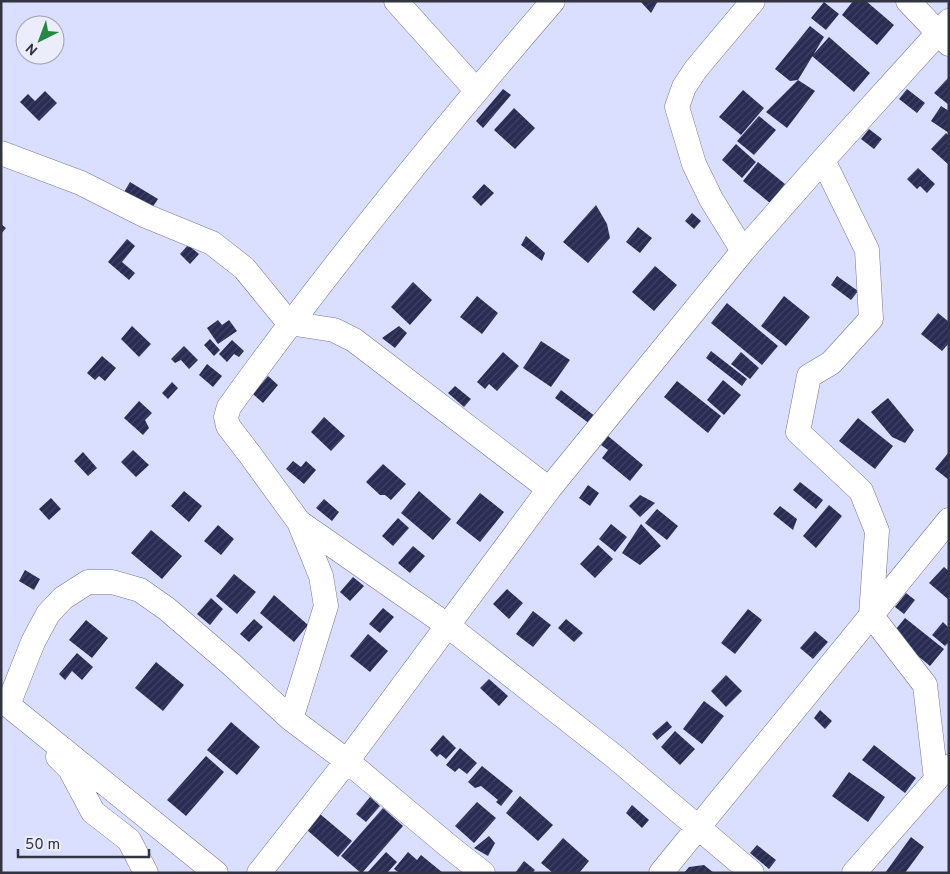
<svg xmlns="http://www.w3.org/2000/svg" width="950" height="874" viewBox="0 0 950 874" font-family="Overpass,sans-serif">
<defs>
<pattern id="building-hatch" width="6" height="6" patternUnits="userSpaceOnUse" patternTransform="scale(1.25)"><rect width="6" height="6" fill="#292c53"/><path d="M-1 1l2-2M0 6l6-6M5 7l2-2" fill="none" stroke="#404264"/></pattern>
</defs>
<rect width="100%" height="100%" fill="#dadfff"/>
<path fill="url(#building-hatch)" d="M640,1H658L651,13Z
M853,1H866L894,25L877,45L842,15Z
M824,2L839,14L826,30L811,18Z
M810,26L824,37L798,80L790,81L775,69Z
M829,37L870,73L854,92L812,56Z
M949,77V105L934,93Z
M798,80L815,91L787,128L766,112Z
M503,89L511,95L483,128L476,121Z
M907,89L925,103L917,113L899,99Z
M743,90L764,108L741,135L719,117Z
M45,91L57,103L39,121L20,102L28,94L35,101Z
M941,106L949,111V133L931,121Z
M514,108L535,128L515,149L494,130Z
M759,116L776,130L754,155L737,141Z
M869,129L882,139L874,149L861,139Z
M946,133L949,136V165L931,149Z
M736,144L756,162L742,178L722,160Z
M758,162L785,184L770,203L743,181Z
M918,168L935,184L927,193L920,186L917,189L907,179Z
M130,182L158,199L152,208L124,192Z
M484,184L494,193L481,206L472,197Z
M596,205L607,224L610,238L588,263L563,242Z
M692,213L701,221L694,229L685,221Z
M1,224L6,228L1,234Z
M638,227L652,238L640,253L626,242Z
M526,236L545,253L542,261L521,245Z
M127,239L135,246L122,262L135,273L129,280L108,262Z
M188,245L199,254L190,264L180,254Z
M655,266L677,285L654,311L632,292Z
M837,276L858,291L851,300L831,285Z
M413,282L432,300L410,325L391,307Z
M477,296L498,313L482,334L460,317Z
M784,296L810,317L786,346L761,326Z
M727,303L778,346L762,365L711,323Z
M938,313L949,322V343L942,351L921,334Z
M218,320L222,325L229,320L237,331L218,344L207,328Z
M132,326L151,344L139,357L121,339Z
M399,326L407,333L395,348L382,338Z
M210,339L220,350L214,356L204,345Z
M232,340L244,351L239,357L234,354L227,362L219,354Z
M541,341L570,360L551,387L523,368Z
M184,346L198,360L189,369L181,360L175,363L171,359Z
M711,351L747,379L742,386L706,358Z
M503,352L519,366L497,391L489,384L485,389L477,382Z
M741,352L759,368L750,379L731,364Z
M102,356L116,368L105,381L99,376L95,380L87,373Z
M207,364L222,376L213,387L199,375Z
M268,376L278,385L263,403L253,394Z
M723,380L741,395L724,415L707,400Z
M677,381L721,416L708,433L664,397Z
M172,382L178,388L168,399L162,393Z
M455,386L471,399L464,407L448,393Z
M561,390L600,420L594,427L555,398Z
M888,398L914,430L905,443L892,437L871,412Z
M139,401L152,413L145,420L149,428L143,435L124,418Z
M324,417L345,436L331,451L311,432Z
M858,418L893,446L875,469L839,441Z
M608,436L643,465L630,481L602,458L608,450L601,445Z
M133,450L149,465L136,477L121,462Z
M83,452L97,468L88,476L74,461Z
M949,452V480L935,469Z
M293,461L301,467L306,461L316,470L304,484L286,469Z
M383,464L406,484L391,500L385,495H380L366,482Z
M800,482L823,500L816,509L793,490Z
M588,485L599,493L590,506L579,498Z
M184,491L202,506L189,522L171,506Z
M419,491L451,519L433,540L401,513Z
M480,493L504,512L480,542L456,523Z
M640,495L655,503L640,517L629,506Z
M51,498L61,509L49,520L39,509Z
M324,499L339,512L332,521L316,508Z
M829,505L842,516L816,548L803,536Z
M780,506L797,519L793,530L773,514Z
M657,509L678,526L667,540L645,523Z
M398,518L409,528L393,546L382,536Z
M611,524L627,537L615,552L599,539Z
M641,524L661,546L640,565L622,553Z
M218,525L234,539L221,555L204,541Z
M151,530L182,556L162,579L131,553Z
M598,545L613,559L595,578L580,564Z
M413,546L425,556L410,573L398,563Z
M944,567L949,571V600L929,583Z
M25,570L40,579L34,590L19,581Z
M234,574L256,592L237,614L216,596Z
M353,577L364,586L350,601L340,592Z
M507,589L523,603L509,619L493,604Z
M906,593L915,600L904,614L895,607Z
M274,595L308,625L294,642L260,613Z
M211,598L223,609L210,625L197,614Z
M383,608L394,617L380,633L369,624Z
M748,609L762,620L735,654L721,643Z
M533,611L551,625L533,647L516,634Z
M905,618L944,649L930,666L892,634Z
M254,619L263,627L249,642L240,634Z
M566,619L583,633L574,642L558,628Z
M86,620L108,638L92,658L69,640Z
M943,622L949,628V642L945,646L932,635Z
M815,631L828,642L813,659L800,648Z
M368,634L388,651L370,672L350,656Z
M77,653L93,667L82,680L72,671L65,680L59,674Z
M156,662L184,685L163,711L135,688Z
M726,675L742,691L726,707L711,691Z
M489,679L508,696L499,706L480,688Z
M704,701L724,716L702,744L683,729Z
M820,710L832,721L825,729L814,718Z
M667,721L672,727L657,740L652,734Z
M231,722L260,747L237,775L207,750Z
M675,731L695,749L680,765L661,747Z
M443,735L456,748L446,759L440,754L437,757L430,750Z
M874,745L916,778L905,793L862,760Z
M460,748L477,763L467,774L459,768L455,772L446,765Z
M206,756L224,772L186,816L167,800Z
M482,766L513,791L501,806L496,802L498,800L481,786L475,788L468,782Z
M849,772L885,797L868,822L832,796Z
M520,796L553,825L538,841L506,813Z
M370,797L380,806L366,822L356,814Z
M477,802L496,818L474,843L455,826Z
M632,805L649,820L642,828L626,813Z
M383,808L403,826L362,873H361L341,856Z
M320,814L352,841L338,857L307,830Z
M489,836L495,843L488,856L474,848Z
M911,837L924,847L905,873H885Z
M563,838L589,861L579,873H553L541,863Z
M757,845L776,860L769,869L750,853Z
M386,852L397,862L387,873H367Z
M408,852L417,860L421,855L443,873H399L394,869Z
M524,861L535,870L532,873H515Z
M704,865L714,873H684L689,867Z"/>
<g fill="none" stroke-linecap="round" stroke-linejoin="round">
<g stroke="#747894" stroke-width="25">
<path id="minor" d="M396,1L476,90
M908,1L949,44
M1,153L81,183L146,216L212,243L244,268L289,323L334,330L354,340L549,489
M823,160L867,250L871,319L831,363L809,376L798,432L861,491L877,531L871,615L925,685L936,779
M743,251L711,199L694,164L677,107L684,87L696,69L753,1
M299,522L447,625L615,757L752,873
M291,719L326,606L321,576L299,522L251,456L228,426L226,417L229,407C330,267 440,132 553,1
M58,757L70,769L93,812L129,840L146,873
M216,873L8,705L33,642L48,614L63,598L88,582H112L140,590L167,609L231,664L291,719L347,761L451,848L483,873
M259,873L347,761L549,489L743,251L823,160L949,21
M661,873L949,520
M854,873L947,767"/>
</g>
<use href="#minor" stroke="#fff" stroke-width="24"/>
</g>
<rect width="950" height="874" fill="none" stroke="#323440" stroke-width="5"/>
<g transform="translate(40 40) rotate(222)"><circle r="24" fill="#ebedfa" stroke="#a1a3b0"/>
<path d="M0-4L9 19L0 12L-9 19Z" fill="#24893f"/>
<text y="-8" font-size="14" font-weight="bold" text-anchor="middle" fill="#323440">N</text>
</g>
<path d="M18 849v8h131v-8" fill="none" stroke="#323440" stroke-width="2.5"/>
<text x="25" y="849" font-size="15" fill="#323440" stroke="#ebedfa" stroke-width="4" paint-order="stroke">50 m</text>
</svg>
